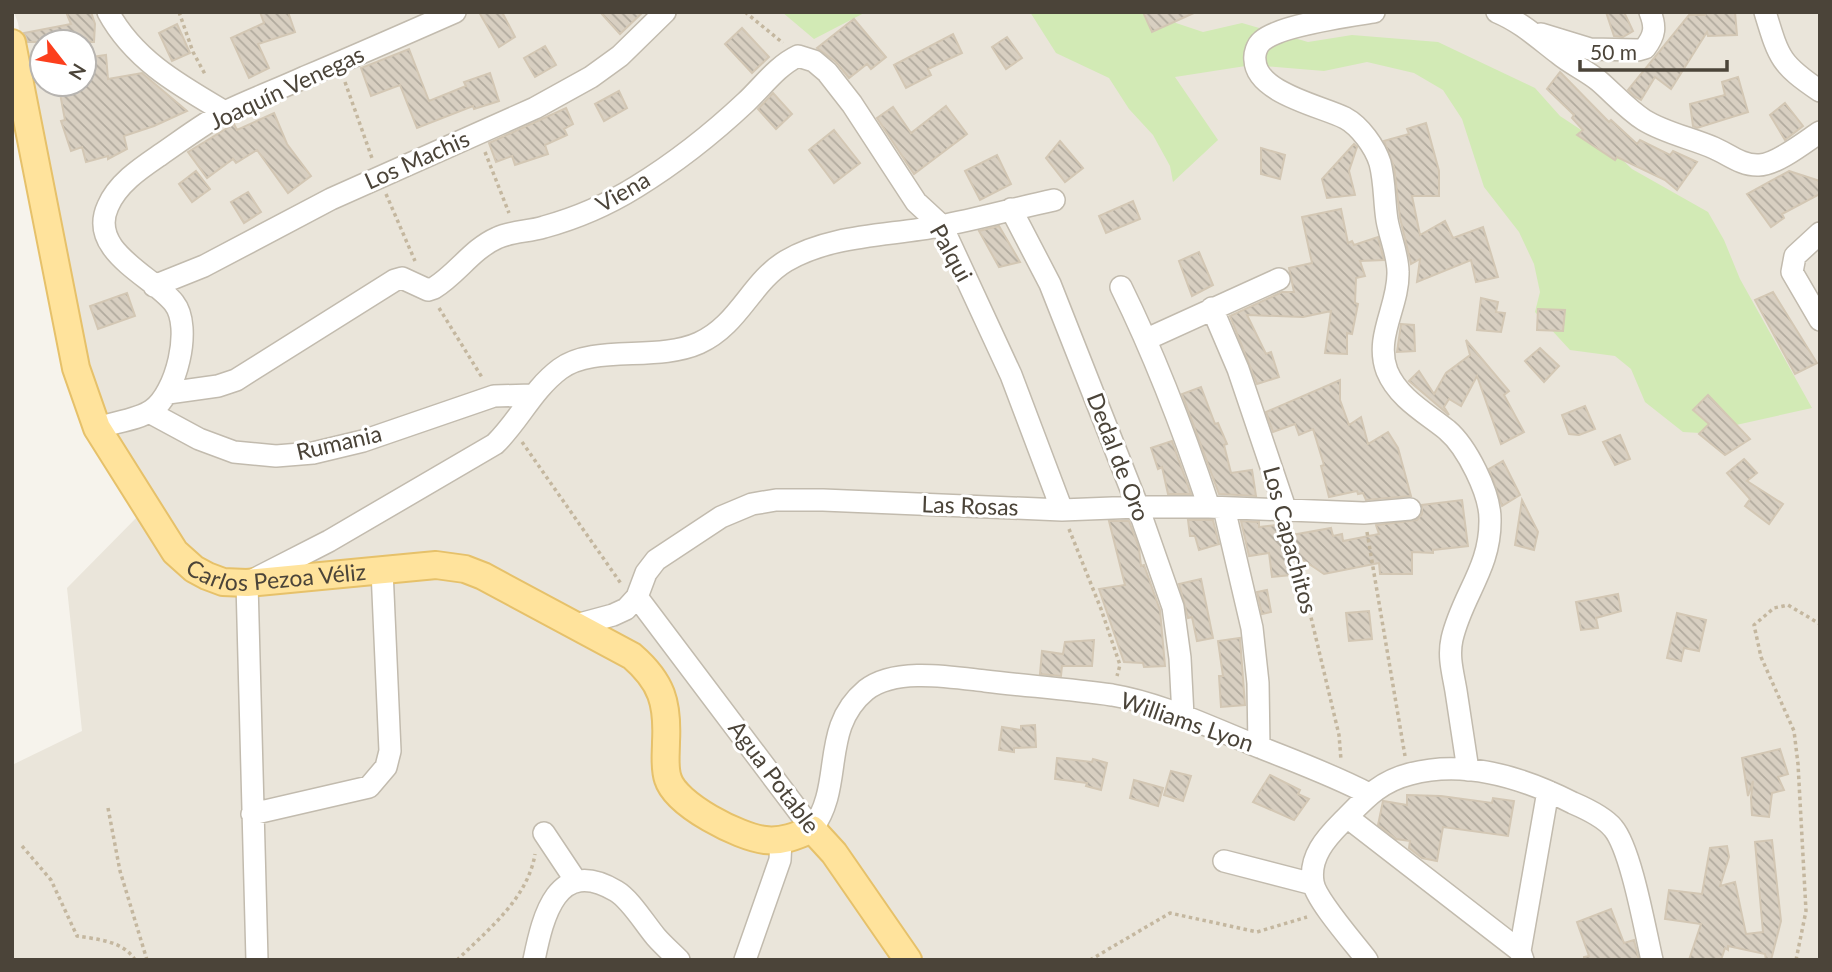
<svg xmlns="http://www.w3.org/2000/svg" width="1832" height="972" viewBox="0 0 1832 972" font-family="Lato,sans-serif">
<defs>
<pattern id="building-back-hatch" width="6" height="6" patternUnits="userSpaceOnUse" patternTransform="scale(1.75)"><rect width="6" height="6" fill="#d8cfc1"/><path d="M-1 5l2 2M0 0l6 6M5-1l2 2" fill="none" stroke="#b1aa9e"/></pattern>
</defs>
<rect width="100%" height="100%" fill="#f6f3ec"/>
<path fill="#eae5da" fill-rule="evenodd" d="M14,12H1820V960H12V765L82,731L67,588L141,513L73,343L18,23ZM42,42H84V84H42Z"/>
<path fill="#d2eab5" d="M782,12H866L814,39Z
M1030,12H1163L1176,23L1203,32L1242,23L1308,42L1352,35L1438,42L1535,88L1560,116L1613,151L1632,169L1708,212L1724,240L1740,279L1812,408L1700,433L1683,432L1645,402L1631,369L1615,356L1570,350L1535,312L1540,292L1534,264L1519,232L1484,187L1462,119L1443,90L1414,73L1367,62L1324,71L1252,65L1175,77L1218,140L1173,182L1170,166L1153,135L1129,109L1109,78L1056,53Z"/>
<path fill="url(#building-back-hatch)" stroke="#d3c7b4" stroke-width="2" d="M66,12H91L95,24L94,42H28L24,33L71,24Z
M260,12H288L295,32L258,44L269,68L249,78L231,38L264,23Z
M479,12H502L515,37L499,47Z
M600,12H643L620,34Z
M1143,12H1196L1152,32Z
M1606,12H1624L1633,31L1623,37L1614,36Z
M1704,12H1735L1737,35L1708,36L1707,32L1671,89L1655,77L1641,100L1634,96L1628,90L1689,15H1705Z
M854,19L886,57L871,69L867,64L849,78L836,62L817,48Z
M177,24L190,53L172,61L159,33Z
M742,28L769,57L752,73L725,44Z
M953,34L962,53L928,69L931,75L906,88L894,65Z
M1007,37L1022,58L1006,69L992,47Z
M545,46L556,65L535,77L524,58Z
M409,49L429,101L466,86L464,82L490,73L499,101L474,109L473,106L417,128L400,85L371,96L361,68Z
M106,55L108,79L142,73L187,111L154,126L124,136L127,149L108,159V156L86,162L82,147L71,151L61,121L65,120L59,88L84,84V58Z
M1560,72L1609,122L1611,120L1637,144L1640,140L1670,155L1673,151L1697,162L1677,190L1665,180L1617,157L1615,160L1577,135L1583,130L1572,118L1574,115L1547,89Z
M1738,77L1748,112L1697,128L1693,126L1690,104L1725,95L1722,82Z
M619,91L627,108L604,121L595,104Z
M773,93L792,114L776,129L758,109Z
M1785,103L1803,126L1785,140L1770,115Z
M946,106L967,134L914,174L877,118L893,107L911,133Z
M566,108L573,124L564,129L567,135L545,145L548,154L515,165L512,156L496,162L489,143Z
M274,113L287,144L311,176L288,193L257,150L236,163L233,159L207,178L188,152L234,124L237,130Z
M1426,123L1439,171V196H1412L1420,235L1445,221L1453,238L1483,227L1498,277L1476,282L1471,260L1417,282L1420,259L1411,264L1400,218L1394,167L1384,141L1409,134L1407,129Z
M834,130L860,163L834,183L809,150Z
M1060,141L1083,168L1065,182L1046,158Z
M1354,144L1357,147L1349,171L1355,195L1327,198L1322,179Z
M1261,148L1285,155L1280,179L1261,174Z
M997,155L1011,184L980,200L965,171Z
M196,171L210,189L192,202L179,184Z
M1789,171L1820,181V194L1782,214L1784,218L1771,227L1747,194Z
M248,192L261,212L244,223L231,202Z
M1133,201L1140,219L1106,233L1099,216Z
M1341,209L1348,243L1352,241L1354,245L1378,237L1384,260L1360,261L1365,276L1356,278L1355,303L1358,304L1352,334L1347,333V354L1325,353L1331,311L1303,317L1247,315L1266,354L1271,352L1279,377L1257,384L1230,316L1282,292H1294L1289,268L1312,263L1302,217Z
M999,226L1020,262L999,267L979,231Z
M1199,252L1213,285L1192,296L1179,261Z
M1773,292L1817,363L1795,374L1755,300Z
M127,293L135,316L98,329L90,306Z
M1481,298L1498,302L1496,312L1505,313L1501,332L1477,330Z
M1538,309L1565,310L1563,331L1537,330Z
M1401,324L1414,325L1415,351L1397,352Z
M1466,340L1509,391L1504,395L1524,432L1501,444L1477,376L1461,406L1449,399L1444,407L1449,415L1409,381L1419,371L1434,394L1446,373L1470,355Z
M1540,348L1559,366L1544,382L1525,361Z
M1340,380V400L1349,425L1361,417L1368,444L1388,432L1398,448L1411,496L1366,500L1363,493L1358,494L1357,491L1329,497L1321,466L1324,465L1313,429L1299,435L1295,424L1273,432L1266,412Z
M1201,387L1215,424L1218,423L1227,444L1224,445L1231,473L1252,470L1256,496L1219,494L1182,394Z
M1708,395L1750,439L1725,455L1699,434L1709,424L1693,410Z
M1585,406L1595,429L1579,435L1569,434L1562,415Z
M1620,435L1630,459L1615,465L1603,442Z
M1172,441L1177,455L1191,494H1168L1162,467L1158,469L1151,448Z
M1744,459L1757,473L1747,481L1783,504L1769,524L1745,506L1750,499L1727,473Z
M1503,461L1520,495L1502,506L1489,469Z
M1462,500L1468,546L1433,550V553L1412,552V574H1380L1379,563L1324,574L1288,550L1291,575L1272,577L1269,553L1249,556L1241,521L1259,522V527L1284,524L1286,536L1331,528L1333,536L1342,534L1343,541L1379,534L1376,525L1417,520L1422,514V505Z
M1522,500L1538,532L1534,550L1515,545Z
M1188,520H1213L1219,544L1199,550L1195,536H1190Z
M1109,521H1129L1139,548L1141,566L1144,565L1160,610L1165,666L1144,667L1143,663L1124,662L1099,589L1125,585Z
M1201,579L1213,638L1197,641L1192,617L1188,618L1179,584Z
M1267,590L1271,612L1262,614L1257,592Z
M1618,594L1621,611L1596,618L1598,628L1581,630L1576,602Z
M1369,611L1372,639L1349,641L1346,613Z
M1677,613L1706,620L1699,651L1684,648L1681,661L1667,658Z
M1240,638L1245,705L1221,707L1219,676H1223L1218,641Z
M1094,640L1092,666H1062L1061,676L1040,674L1042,651L1063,654L1065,642Z
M1035,725L1036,747L1014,748V752L999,750L1002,727L1021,730V726Z
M1780,749L1788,774L1778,777L1784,790L1772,793L1769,817L1752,815L1751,798L1753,781L1748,796L1742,758Z
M1057,758L1092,762L1093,759L1107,763L1101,790L1086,786L1087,783L1055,779Z
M1171,771L1191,776L1183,801L1164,795Z
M1270,775L1300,790L1298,794L1309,799L1294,820L1253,802Z
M1134,780L1163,788L1158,806L1130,798Z
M1407,795L1441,796L1492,803L1493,798L1514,801L1508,836L1443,827L1437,861L1422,858L1409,848L1410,841L1396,839L1378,825L1383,801L1407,805Z
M1772,840L1781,921L1771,960H1766L1765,954L1728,946V950L1725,948L1721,960H1689L1701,924L1665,919L1669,890L1702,894L1710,848L1727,846L1729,857L1720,886L1735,882L1746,934L1763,932L1755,842Z
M1611,909L1624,943L1634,940L1639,960H1584V957L1589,956L1577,922Z"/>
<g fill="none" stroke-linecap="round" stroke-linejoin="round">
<g stroke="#c2bbae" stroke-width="24">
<path id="minor" d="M108,12C134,60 179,85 225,112
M1374,12C1349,16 1280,25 1262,41C1257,45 1254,54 1255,60C1256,93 1321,106 1345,118C1360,126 1375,147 1380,163C1385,182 1384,201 1387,220C1390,237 1398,255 1398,272C1399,306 1374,337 1387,371C1398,398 1426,413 1447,430C1467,447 1490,493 1490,519C1491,568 1462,595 1452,639C1448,657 1453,673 1456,691C1460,717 1464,744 1468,770
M1497,12C1521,22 1538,38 1559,54C1571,64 1587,71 1599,81C1614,94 1627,109 1644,120C1665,133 1691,138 1714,148C1728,154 1742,166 1759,165C1776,165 1805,142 1820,132
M1765,12C1779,58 1780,64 1820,91
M1541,34L1590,49L1638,50L1645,48C1655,35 1656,27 1650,12
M1011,209L1050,284L1138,507L1173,607L1180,658L1183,716
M1820,233L1795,256L1792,272L1820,320
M154,286L204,266L331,199L535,108L591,77L620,56L665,12
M1121,287C1156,358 1184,432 1209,507
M1212,308L1238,369L1286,511
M1147,339L1279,279
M168,393L218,386L236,380L395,280L402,278L428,290L434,288C457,274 472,249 497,238C512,231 528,232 544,227C577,218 607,205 636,187C675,163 713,133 746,102C763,86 777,66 798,56L814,61L827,72L852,104L916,202L942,226L1011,375L1062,510
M149,412L199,439L234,452L276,456L313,453L363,441L494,396L532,395
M97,428C114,422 138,420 152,410C176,394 193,327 174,303C153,276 87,251 108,206C118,183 141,168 160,155C182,140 204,123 227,111C252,99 279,89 305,77C355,56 405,34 455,12
M1224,508L1252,628L1258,683L1259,747
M637,597L812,829C845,785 819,729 866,690C895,667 951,677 985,681C1027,686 1070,689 1112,695C1160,703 1207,726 1252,744C1291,760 1331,774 1369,794
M576,625L613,615L626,609L637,597L646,573L656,560L721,517L752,504L776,500H823L1062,510L1138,507H1209L1364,513L1410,509
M252,814L369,787L386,767L390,751L382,570
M1347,817L1520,951
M544,833L576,881
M1224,861L1313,884
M257,960L247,583L329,541L495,444C519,421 532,390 560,369C593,344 657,362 699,343C739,325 751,282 786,261C832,234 889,236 940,226C978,219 1016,208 1054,200
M534,960C543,916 557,856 616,891C630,899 645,924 656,937C663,945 671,952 679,960
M745,960L780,860L781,840
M1367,960C1355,944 1315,899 1313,882C1309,857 1326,838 1342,822C1363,801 1378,782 1410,774C1465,759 1524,778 1573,803C1587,809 1604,817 1613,828C1631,849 1645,930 1652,960
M1523,960L1520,951L1548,791"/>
</g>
<g stroke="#e6c16a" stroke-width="30">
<g id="major">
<path id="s1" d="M12,43L76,368L97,428L175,552L194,569L207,576L223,582L247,583L436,565L465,569L483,576L632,656C662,682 668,703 666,742C666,754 664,768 668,779C676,805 739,837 765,840C782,842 797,836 812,829L834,853L908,960"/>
</g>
</g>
<path stroke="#c4b79f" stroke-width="3.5" stroke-dasharray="3.5 3.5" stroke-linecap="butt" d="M179,12L193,52L206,76
M745,12L783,43
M345,82L373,161
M485,152L509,213
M386,194L415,261
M439,308L483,379
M522,442L622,585
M1069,529L1101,609L1120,665L1117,676
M1290,529L1339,735L1341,760
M1367,532L1405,756
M108,808L120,871L147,960
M22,846L51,880L77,936C96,939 124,941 135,960
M457,960C488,930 528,898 535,854
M1090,960L1170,913L1257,932L1307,917
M1796,960L1806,911L1798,764L1794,731L1761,657L1754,625L1774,608L1788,605L1820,624"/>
<use href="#minor" stroke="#fff" stroke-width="21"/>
<use href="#major" stroke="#ffe39c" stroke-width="26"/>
</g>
<g text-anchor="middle" stroke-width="6" stroke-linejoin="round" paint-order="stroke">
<g font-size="23" fill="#4b4439" stroke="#fff">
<text transform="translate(287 88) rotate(-25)" y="8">Joaquín Venegas</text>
<text transform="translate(417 160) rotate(-24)" y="8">Los Machis</text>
<text transform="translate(623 192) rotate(-30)" y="8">Viena</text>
<text transform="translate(951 253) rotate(61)" y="8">Palqui</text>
<text transform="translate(339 443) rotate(-13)" y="8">Rumania</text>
<text transform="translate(1118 457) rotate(69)" y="8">Dedal de Oro</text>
<text transform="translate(970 506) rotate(2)" y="8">Las Rosas</text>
<text transform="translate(1290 540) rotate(75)" y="8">Los Capachitos</text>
<text dy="8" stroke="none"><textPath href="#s1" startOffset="651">Carlos Pezoa Véliz</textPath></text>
<text transform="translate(1187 722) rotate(19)" y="8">Williams Lyon</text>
<text transform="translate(774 777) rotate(53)" y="8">Agua Potable</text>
</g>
</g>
<rect width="1832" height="972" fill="none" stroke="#4b4439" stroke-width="28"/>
<g transform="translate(63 63) rotate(121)"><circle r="33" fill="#ffffff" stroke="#b7b4b0" stroke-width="2"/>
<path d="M0-5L12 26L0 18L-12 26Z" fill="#fc3f1d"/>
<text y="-10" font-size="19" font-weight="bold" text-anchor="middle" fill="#4b4439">N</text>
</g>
<path d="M1580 60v10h147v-10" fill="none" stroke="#4b4439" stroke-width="3.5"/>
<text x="1590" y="60" font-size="21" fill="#4b4439" stroke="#ffffff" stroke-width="5" paint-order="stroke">50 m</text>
</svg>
